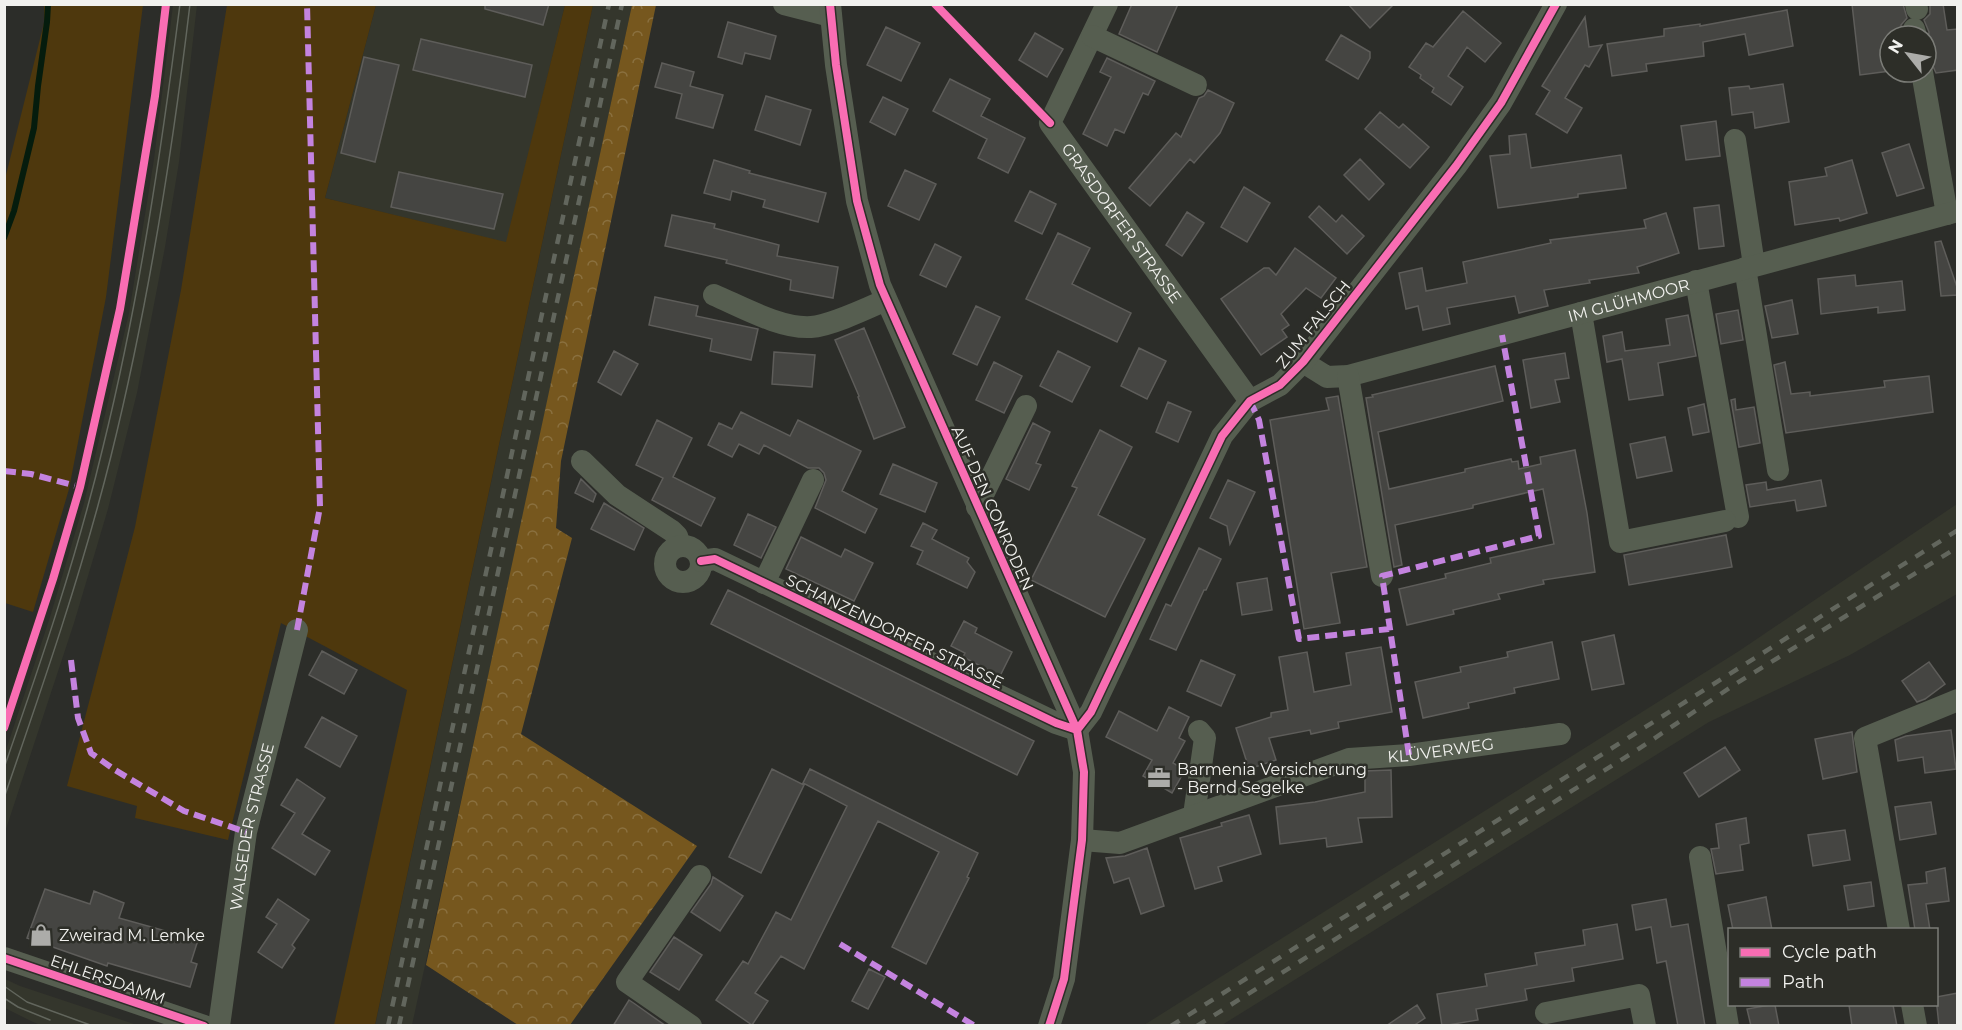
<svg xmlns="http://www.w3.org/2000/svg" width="1962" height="1030" viewBox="0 0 1962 1030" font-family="Montserrat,sans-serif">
<defs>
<pattern id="forest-crowns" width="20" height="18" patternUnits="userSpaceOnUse" patternTransform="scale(1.5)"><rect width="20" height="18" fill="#76571e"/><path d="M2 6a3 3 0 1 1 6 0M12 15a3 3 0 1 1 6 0" fill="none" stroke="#8a703f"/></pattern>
</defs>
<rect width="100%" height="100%" fill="#2c2d29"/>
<path fill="#34362c" d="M173,5H197L179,162L165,247L137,393L108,509L74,623L5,832V753L50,617L84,503L129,313L154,159Z
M376,5H565L507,243L325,198Z
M593,5H632L514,558L412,1025L375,1026Z
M1957,504V594L1850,655L1709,722L1222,1025H1144L1739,651Z
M5,979L20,986L137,1025L43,1026L33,1022L5,1008Z"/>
<path fill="#4e380d" d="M44,5H143L106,297L69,489L33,612L5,603V179L44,23Z
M227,5H376L325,198L506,242L565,5H593L375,1025H334L407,690L281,623L228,840L135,818L137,806L67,786L135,527L181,290Z"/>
<path fill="url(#forest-crowns)" d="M632,5H656L561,461L556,528L572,538L521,734L697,846L570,1025H518L426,965Z"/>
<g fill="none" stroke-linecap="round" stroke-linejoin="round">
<path stroke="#051c0d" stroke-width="6" d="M4,238L14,211L34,128L38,86L47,22L48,4"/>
</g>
<path fill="#454542" stroke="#5e5d5a" stroke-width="1.5" d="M485,4H549L543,25L485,9Z
M1132,4H1178L1157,52L1119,34Z
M1348,4H1394L1370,28Z
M1852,4H1903L1907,18L1901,25L1902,36H1890V71L1860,75Z
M1930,4H1943L1947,30L1958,29V70L1936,73L1931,62L1928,42L1929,32L1924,20L1930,14Z
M1787,10L1793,46L1749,55L1745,34L1703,42L1704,56L1646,64L1647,71L1612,76L1607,44L1664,36V29L1700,24V26Z
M1463,11L1501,43L1485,62L1467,47L1448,76L1463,87L1451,105L1432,92L1434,88L1420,78L1421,75L1409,67L1426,43L1433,47Z
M1585,17L1589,47L1602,45L1589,67L1585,65L1565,98L1582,108L1567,133L1536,114L1550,91L1542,86Z
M728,22L776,36L770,59L745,53L742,64L718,57Z
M886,27L920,43L901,81L867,65Z
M1035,33L1063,49L1047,77L1019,60Z
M1341,35L1370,52V58L1358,79L1326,60Z
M421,39L532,65L525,97L413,70Z
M364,57L399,65L375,162L341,153Z
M1107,58L1155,81L1148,95L1143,93L1124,133L1115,129L1107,146L1083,134L1111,77L1100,72Z
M662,63L694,72L690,86L723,95L713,128L676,118L682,94L655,87Z
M950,79L990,99L981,116L1025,138L1008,173L978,158L987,139L933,111Z
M1783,84L1789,122L1755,128L1753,112L1732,115L1729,88L1749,86L1750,89Z
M1208,90L1234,103L1220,133L1194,163L1190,159L1150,206L1129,188L1176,133L1181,137L1199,98L1204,96Z
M766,96L811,110L800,145L755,130Z
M883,97L908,109L895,135L870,122Z
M1380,112L1399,128L1403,124L1429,147L1410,168L1365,129Z
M1716,121L1720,156L1686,160L1681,126Z
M1526,134L1531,168L1621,155L1626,188L1578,194V197L1498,208L1490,156L1510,154L1509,136Z
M1909,144L1924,188L1897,196L1882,153Z
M1360,159L1384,184L1369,200L1344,175Z
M714,160L750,171L749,173L826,193L818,222L763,207L765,200L732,191L730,200L704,193Z
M1852,160L1867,213L1840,221L1839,218L1795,225L1789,182L1827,176L1825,168Z
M905,170L936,184L919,220L888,206Z
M399,172L503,194L494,229L391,207Z
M1244,187L1270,203L1247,242L1221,227Z
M1030,191L1056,204L1042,234L1015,221Z
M1719,205L1724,246L1699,249L1694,208Z
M1319,206L1336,222L1342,215L1364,236L1347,254L1309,217Z
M1187,212L1204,223L1182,256L1166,245Z
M1666,213L1679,253L1637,267L1639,273L1589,280L1590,283L1544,290L1548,306L1519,313L1515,296L1447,308L1450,324L1423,330L1418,306L1406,309L1399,273L1422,268L1426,291L1467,283L1463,262L1551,243L1550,240L1646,228L1644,220Z
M672,215L715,224L714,228L779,245L777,256L838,267L833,298L790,290L791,280L726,263L727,260L665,246Z
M1058,233L1090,248L1072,284L1131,313L1117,342L1026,299Z
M1941,241L1958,290V295L1941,296L1935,242Z
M935,244L961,257L946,287L920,275Z
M1295,248L1336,278L1321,298L1306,288L1281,314L1289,325L1282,330L1287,337L1261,355L1221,299L1264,268H1269L1276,275Z
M1855,275L1856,286L1902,281L1905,310L1878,313V307L1821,314L1818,279Z
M655,297L698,306L696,316L758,329L751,360L710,351L712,339L649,325Z
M1792,300L1798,334L1772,338L1765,306Z
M976,306L1000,317L977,365L953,354Z
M1738,310L1743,340L1721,344L1716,314Z
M1688,315L1696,356L1658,363L1663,395L1629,400L1622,359L1607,362L1603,336L1622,332L1625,351L1670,345L1666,319Z
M864,328L905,427L874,439L858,397L859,396L835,340Z
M1139,348L1166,361L1147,399L1121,386Z
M614,351L638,364L621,395L598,382Z
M1058,351L1090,367L1072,402L1040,386Z
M774,352L815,355L812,387L772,384Z
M1565,353L1569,378L1555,380L1560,402L1531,408L1523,360Z
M994,362L1022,376L1004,413L976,400Z
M1785,362L1791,394L1810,392V396L1885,387L1884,381L1929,376L1933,412L1786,433L1774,365Z
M1495,366L1503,401L1378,432L1389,489L1465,472V469L1511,459L1512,462L1518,461L1519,469L1541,464L1540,457L1575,450L1587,513L1595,572L1543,580L1544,584L1498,594L1500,599L1453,610L1454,614L1407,625L1399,589L1446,578L1445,574L1491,563L1490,558L1554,544L1543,489L1473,505V508L1395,525L1402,565L1394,567L1366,398L1373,397L1372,395Z
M1338,396L1367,567L1331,573L1340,623L1304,629L1270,420L1329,410L1326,398Z
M1735,399L1736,410L1754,407L1760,443L1739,447L1731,400Z
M1168,402L1191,412L1178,442L1156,432Z
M1704,404L1709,432L1693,435L1688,408Z
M741,412L790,436L798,420L861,451L842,491L877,509L865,533L815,508L826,480L824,473L819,468H808L764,445L759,454L739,444L732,457L708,445L719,423L732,429Z
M657,420L692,438L673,477L715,498L701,526L652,500L663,478L636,465Z
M1033,423L1050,432L1036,463L1041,465L1029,490L1006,479Z
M1100,430L1132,447L1098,515L1145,539L1105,617L1031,580L1077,488L1072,486Z
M1665,437L1672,471L1637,478L1630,444Z
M893,464L937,483L925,512L880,494Z
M581,479L596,494L593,502L575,493Z
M1228,480L1255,492L1230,544L1227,526L1210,518Z
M1821,480L1826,506L1797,511L1795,500L1750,507L1746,485L1766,482L1767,490Z
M604,503L644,528L634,550L591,529Z
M748,514L776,527L761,558L734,545Z
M923,523L937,530L932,539L969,558L967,562L975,572L967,588L917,564L923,551L911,546Z
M1726,535L1732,567L1629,585L1624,555Z
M801,537L841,557L845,549L873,563L854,601L786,569Z
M1199,548L1221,559L1206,590H1204L1176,650L1150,639L1166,604L1171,606Z
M1267,578L1272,610L1242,615L1237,583Z
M728,590L1034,741L1017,775L711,624Z
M964,621L977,628L975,633L1012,652L1000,676L963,657L965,653L951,646Z
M1614,635L1624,684L1592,690L1582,642Z
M1552,642L1559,679L1514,688L1515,693L1468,703L1469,708L1423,718L1415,682L1461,672L1460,667L1508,657L1507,652Z
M1381,647L1392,712L1338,722L1339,728L1311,734L1310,730L1269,738L1276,760L1249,769L1236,728L1271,717V713L1288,710L1279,657L1307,652L1314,692L1351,685L1346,653Z
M322,651L357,670L344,694L309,675Z
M1201,660L1235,675L1221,706L1187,691Z
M1929,662L1945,684L1925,699L1917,702L1902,681Z
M1169,707L1189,717L1179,738L1185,741L1173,763L1185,770L1172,793L1143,776L1152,760L1106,737L1119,711L1157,731Z
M322,717L357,736L340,767L305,747Z
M1951,730L1956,769L1925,773L1923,757L1898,761L1895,740L1906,736Z
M1852,732L1857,772L1823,779L1815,739Z
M1725,747L1740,770L1699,797L1684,773Z
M772,769L804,785L761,873L729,857Z
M810,769L978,853L967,877L969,878L926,964L892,947L939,852L878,821L804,969L781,956L755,993L768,1001L752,1025L716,1000L743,961L748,964L776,912L791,920L847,806L803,783Z
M1391,770L1392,817L1358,818L1362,842L1327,847L1326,838L1280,844L1276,807L1315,802L1365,792V771Z
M297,779L325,798L302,834L330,851L315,875L272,848L295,813L281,805Z
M1931,802L1936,834L1900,840L1895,807Z
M1249,815L1261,854L1218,867L1222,881L1195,889L1180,838L1222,826L1221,823Z
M1746,818L1749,843L1740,845L1743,870L1716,874L1711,849L1719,848L1716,824Z
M1845,830L1850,860L1813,866L1808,835Z
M1147,848L1164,906L1141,914L1129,878L1114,883L1106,858L1125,856Z
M1945,868L1949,901L1926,904L1930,930H1915L1908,885L1927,883L1926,872Z
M713,877L743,896L720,931L691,912L711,884Z
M1871,882L1874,906L1848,910L1844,886Z
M45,889L90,904L94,891L124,903L119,918L198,940L191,962L197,964L190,987L108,963L107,966L27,938Z
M1766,897L1772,930H1733L1728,905Z
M278,899L309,920L292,945L295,948L282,968L258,952L277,924L266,917Z
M1666,899L1671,927L1688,924L1705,1026H1678L1666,961L1657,963L1651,927L1636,930L1632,905Z
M1617,924L1623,959L1572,968L1574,981L1525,989L1527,1000L1476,1009L1478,1020L1442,1026L1437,994L1487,986L1485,974L1537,965L1535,953L1585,945L1583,930Z
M674,937L702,955L679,990L650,972Z
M869,969L885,977L868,1009L852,1001Z
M1958,993V1026H1939L1936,997Z
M629,1000L635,1004L666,1026H613Z
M1417,1005L1425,1018L1413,1026H1386Z
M1770,1005H1775L1779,1026H1751L1747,1009Z
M1849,1005H1893L1897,1026H1852Z"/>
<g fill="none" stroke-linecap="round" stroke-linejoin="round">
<g stroke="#565e50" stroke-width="22">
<path d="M784,4L831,16"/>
<path d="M830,4L836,65L857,201L880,285L1077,730L1084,772L1082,840L1064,979L1049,1026"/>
<path id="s1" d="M1107,4L1050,123L1250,401"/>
<path d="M1916,4L1917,9"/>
<path d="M1914,29L1916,36"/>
<path d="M1092,36L1196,85"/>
<path d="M1922,72L1947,214"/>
<path d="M1735,140L1754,265"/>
<path d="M1745,268L1778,470"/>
<path d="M1696,281L1738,517"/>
<path d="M714,295C742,307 781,329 811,327C830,326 868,308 886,300"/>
<path d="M1581,313L1620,542L1725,521"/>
<path id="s2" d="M1303,362L1327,377L1348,376L1958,211"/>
<path d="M1348,376L1382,576"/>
<path d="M582,461L617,495L672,531L677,536L680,546"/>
<path d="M977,507L1026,406"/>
<circle cx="683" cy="564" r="18"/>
<path d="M701,561L715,559L1056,723L1077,730"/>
<path d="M764,583L813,480"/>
<path d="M1077,730L1091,712L1222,436L1250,401L1280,385L1303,362L1456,166L1501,103L1556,4"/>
<path d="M1194,815L1205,738L1199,731"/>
<path id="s3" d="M1082,840L1120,843L1349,759L1409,755L1560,734"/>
<path d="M1700,857L1728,1026"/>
<path d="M1899,930L1865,738L1958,700"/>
<path d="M4,958L204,1026"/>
<path d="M1912,1004L1916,1026"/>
<path d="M1546,1013L1639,995L1645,1026"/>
<path id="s4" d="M219,1026L246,832L297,630"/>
<path d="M691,1026L627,982L700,876"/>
</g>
<path stroke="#62665d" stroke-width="1.5" d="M4,768C41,662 77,556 103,447C139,301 161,153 180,4
M4,798C43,685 82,572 111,456C148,307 172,156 190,4
M4,986L27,1002L93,1026
M4,998L18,1007L50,1020"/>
<path stroke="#62665d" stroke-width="4.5" stroke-dasharray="10 10" stroke-linecap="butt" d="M388,1026L609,4
M399,1026L622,4
M1171,1026L1958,530
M1197,1026L1637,750L1737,683L1958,547"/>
<path stroke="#c483df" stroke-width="6" stroke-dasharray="12 6" stroke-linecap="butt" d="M423,4V5
M1250,401L1259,420L1299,639L1389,629
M4,471L31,474L80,487
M297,630L320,507L307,4
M71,660L78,718L91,753L115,770L184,811L246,832
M1409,755L1382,576L1539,536L1502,335
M840,944L975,1026"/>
<g stroke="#2d2e28" stroke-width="11">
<path id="cycleway" d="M830,4L836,65L857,201L880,285L1077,730L1084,772L1082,840L1064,979L1049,1026
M935,4L1050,123
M701,561L715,559L1056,723L1077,730
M4,728L53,579L80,487L120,309L155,96L166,4
M1077,730L1091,712L1222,436L1250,401L1280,385L1303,362L1456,166L1501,103L1556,4
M4,958L204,1026"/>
</g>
<use href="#cycleway" stroke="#f96db3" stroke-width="8"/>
</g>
<defs>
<g id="office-bare" transform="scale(1.8)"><path d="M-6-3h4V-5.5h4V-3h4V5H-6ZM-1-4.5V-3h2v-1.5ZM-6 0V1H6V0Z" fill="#acaca9" stroke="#2d2e28" stroke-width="2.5" paint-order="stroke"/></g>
<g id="shop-bare" transform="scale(1.8)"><path d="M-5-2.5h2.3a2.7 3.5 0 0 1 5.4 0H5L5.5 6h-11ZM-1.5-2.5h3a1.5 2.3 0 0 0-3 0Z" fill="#acaca9" stroke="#2d2e28" stroke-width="2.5" paint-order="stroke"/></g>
</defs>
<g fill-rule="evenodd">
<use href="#office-bare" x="1159" y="778"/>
<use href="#shop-bare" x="41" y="935"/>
</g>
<g text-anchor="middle" stroke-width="5" stroke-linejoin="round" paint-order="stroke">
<g font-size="16" fill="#f1f1ee" stroke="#2d2e28">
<text dy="6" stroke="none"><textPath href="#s1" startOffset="255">GRASDORFER STRASSE</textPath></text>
<text dy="6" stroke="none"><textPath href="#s2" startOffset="340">IM GLÜHMOOR</textPath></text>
<text transform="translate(1313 324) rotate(-51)" y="6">ZUM FALSCH</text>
<text transform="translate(993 508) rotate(66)" y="6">AUF DEN CONRODEN</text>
<text transform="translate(895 631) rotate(26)" y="6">SCHANZENDORFER STRASSE</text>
<text dy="6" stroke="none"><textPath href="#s3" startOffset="374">KLÜVERWEG</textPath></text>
<text dy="6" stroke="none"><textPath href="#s4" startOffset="202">WALSEDER STRASSE</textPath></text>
<text transform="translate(108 979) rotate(19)" y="6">EHLERSDAMM</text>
</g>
<g font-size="16" fill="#f1f1ee" stroke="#2d2e28" text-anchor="start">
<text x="1177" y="775">Barmenia Versicherung<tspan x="1177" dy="18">- Bernd Segelke</tspan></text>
<text x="59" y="941">Zweirad M. Lemke</text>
</g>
</g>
<rect width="1962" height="1030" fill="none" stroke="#f1f1ee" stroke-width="12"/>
<rect x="1728" y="928" width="210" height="78" fill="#2d2e28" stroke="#7b7c77" stroke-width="1.5"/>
<rect x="1740" y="948" width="30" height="9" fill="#f96db3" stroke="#7b7c77" stroke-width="1.5"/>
<text x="1782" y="958" font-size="18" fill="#f1f1ee">Cycle path</text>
<rect x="1740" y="978" width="30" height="9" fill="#c483df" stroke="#7b7c77" stroke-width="1.5"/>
<text x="1782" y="988" font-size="18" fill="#f1f1ee">Path</text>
<g transform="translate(1908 54) rotate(301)"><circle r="28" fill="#2d2e28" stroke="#7b7c77" stroke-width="1.5"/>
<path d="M0-4.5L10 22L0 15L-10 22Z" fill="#acaca9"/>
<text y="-9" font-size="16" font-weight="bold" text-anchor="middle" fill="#f1f1ee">N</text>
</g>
</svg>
